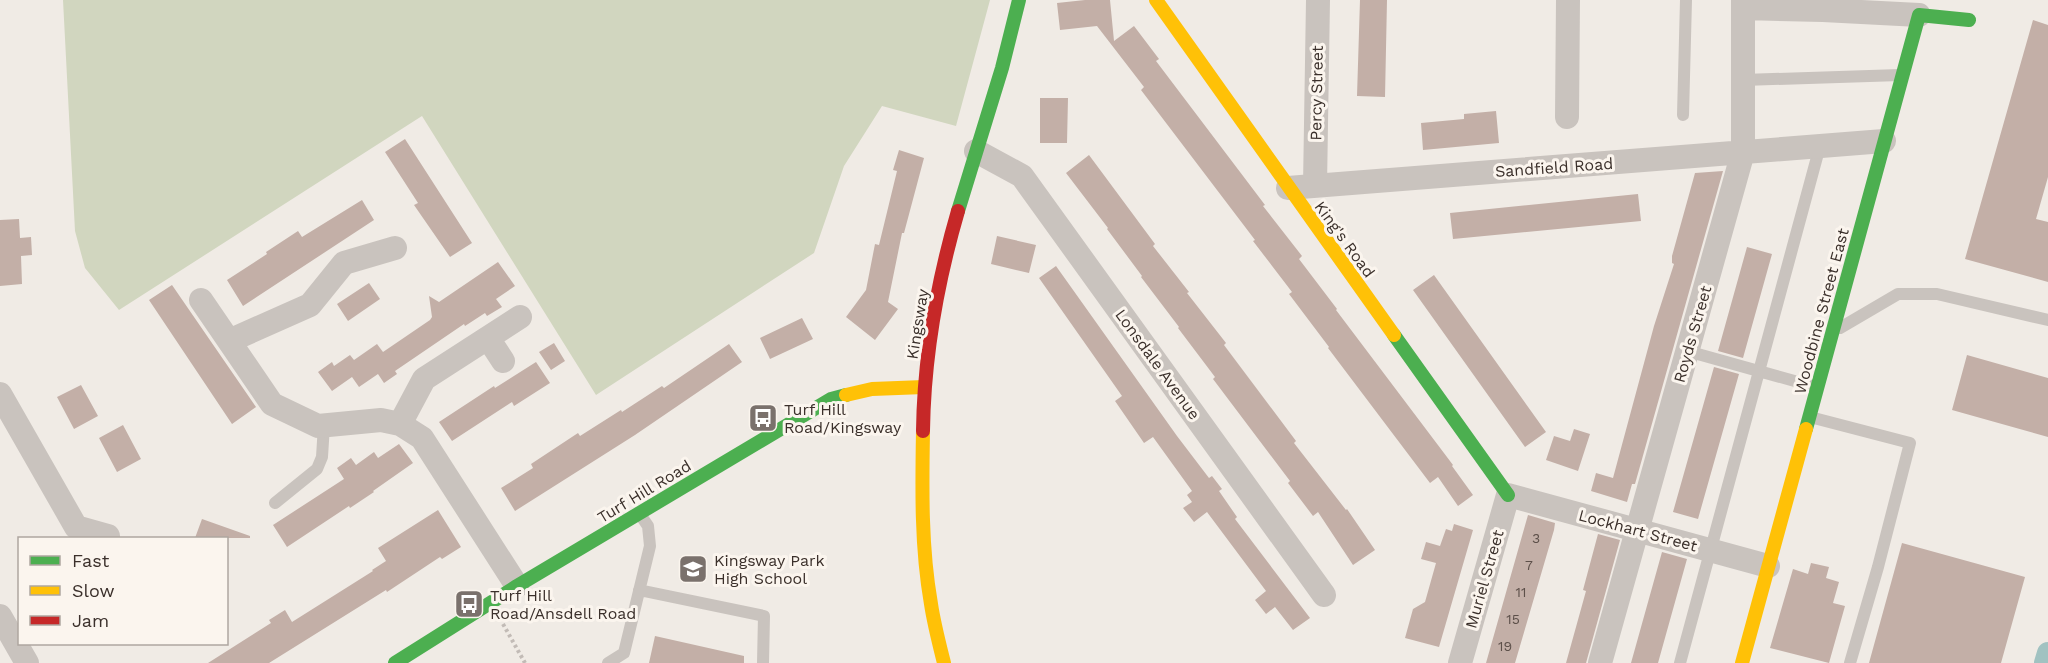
<svg xmlns="http://www.w3.org/2000/svg" width="2048" height="663" viewBox="0 0 2048 663" font-family="'Work Sans',sans-serif">
<rect width="100%" height="100%" fill="#f0ebe5"/>
<path fill="#d1d6bf" d="M63,0H990L956,126L882,106L844,166L814,253L596,395L422,116L119,310L85,268L75,231Z"/>
<g fill="none" stroke-linecap="round" stroke-linejoin="round">
<path stroke="#a1c2c1" stroke-width="22" d="M2045,663L2048,653"/>
</g>
<path fill="#c3afa7" d="M1085,0H1110L1114,41L1134,26L1159,59L1156,61L1265,205L1263,206L1302,256L1299,259L1337,309L1336,310L1453,465L1452,466L1473,495L1458,506L1438,477L1430,483L1328,348L1329,347L1289,294L1292,292L1253,241L1255,240L1141,90L1144,87L1097,26L1060,30L1057,3Z
M1360,0H1387L1385,97L1357,96Z
M2033,20L2048,25V177L2036,219L2048,222V282L1965,259Z
M1040,98H1068L1067,143H1040Z
M1496,111L1499,143L1423,150L1421,123L1464,119V114Z
M405,139L472,243L450,257L414,205L418,203L385,152Z
M899,150L924,158L904,233H902L888,302L898,309L875,340L846,317L866,290L875,244L879,245L897,171L893,170Z
M1089,155L1155,244L1153,246L1189,292L1187,293L1226,343L1224,345L1296,441L1294,443L1346,510L1347,509L1375,550L1353,565L1318,512L1313,516L1288,483L1290,481L1213,379L1215,377L1178,328L1179,327L1141,277L1142,276L1107,229L1108,228L1066,173Z
M1723,171L1635,484H1632L1627,502L1591,491L1596,473L1613,478L1654,326L1674,264L1672,263V256L1695,173Z
M1638,194L1641,221L1453,239L1450,213Z
M362,200L374,220L243,306L227,280L267,254L266,252L298,231L302,237Z
M19,219L20,238L31,237L32,255L21,256L22,284L0,286V220Z
M997,236L1036,245L1029,273L991,264Z
M1747,247L1772,254L1743,358L1718,351Z
M498,262L515,286L496,299L502,307L487,316L485,313L465,326L464,324L395,371L397,374L384,383L378,374L359,387L352,377L332,391L318,372L332,362L334,366L350,355L354,360L377,344L383,352L430,320L432,317L429,296L439,302Z
M1056,266L1177,436L1209,478L1212,476L1222,489L1219,491L1237,517L1235,519L1310,618L1293,630L1275,607L1266,614L1255,600L1266,591L1207,512L1194,522L1183,508L1192,502L1187,495L1192,491L1153,437L1144,443L1115,401L1122,396L1039,278Z
M1434,275L1546,432L1525,447L1413,290Z
M369,283L380,299L348,321L337,304Z
M172,285L256,407L232,424L149,300Z
M802,318L813,339L770,359L760,338Z
M554,343L565,361L551,370L539,352Z
M729,344L742,362L635,435L515,511L501,488L533,468L531,464L578,433L580,436L621,410L622,412L662,386L664,388Z
M1967,355L2048,378V437L1952,410Z
M536,362L550,383L514,406L512,402L452,441L439,422L494,386L495,388Z
M1714,367L1739,374L1698,519L1673,512Z
M81,385L98,416L74,429L57,397Z
M123,425L141,459L117,472L99,438Z
M1574,429L1590,434L1578,471L1546,460L1554,436L1570,441Z
M399,444L413,463L373,491L374,492L350,508L349,506L287,547L273,525L344,479L337,468L351,458L356,465L374,452L378,458Z
M438,510L461,547L442,559L440,557L387,592L386,590L269,663H208L271,623L269,620L285,610L292,622L373,571L372,570L386,561L378,548Z
M1528,515L1555,523L1554,530L1515,663H1486Z
M202,519L250,536V538H195Z
M1454,524L1473,530L1439,647L1405,638L1413,609L1425,602L1436,563L1421,559L1426,542L1440,546L1446,529L1452,531Z
M1598,534L1620,540L1586,663H1566L1586,591L1583,590Z
M1902,543L2025,577L2001,663H1869Z
M1662,552L1687,559L1658,663H1631Z
M1811,563L1829,567L1826,578L1839,582L1833,603L1845,606L1829,663L1770,648L1793,569L1808,574Z
M655,636L744,656V663H649Z"/>
<g fill="none" stroke-linecap="round" stroke-linejoin="round">
<path stroke="#c2bbb6" stroke-width="4" stroke-dasharray="3 3" stroke-linecap="butt" d="M503,624L525,663"/>
<path stroke="#c9c3be" stroke-width="12" d="M1743,80L1900,75
M1683,115L1686,0
M1840,328L1898,294H1937L2048,320
M1687,351L1816,387
M1810,417L1910,443L1878,567L1850,663
M275,503L317,469L322,457L324,425
M639,590L764,616L763,663
M608,663L624,653L650,546L648,526L639,513
M1680,663L1820,146"/>
<path stroke="#c9c3be" stroke-width="24" d="M1743,8L1823,10L1919,15
M1567,117L1568,0
M976,151L1022,176L1324,595
M1315,186L1318,0
M1288,188L1884,141
M201,300L272,404L318,426L381,420L400,424L422,438L517,586
M488,338L503,361
M229,341L310,305L344,263L395,248
M0,394L76,527L108,536
M400,424L424,379L520,317
M0,616L27,663
M1460,663L1508,495L1768,566
M1600,663L1743,152V0"/>
<path stroke="#4caf50" stroke-width="14" d="M958,211L1002,68L1019,0
M1394,335L1508,495
M1806,429L1919,15L1969,20
M395,663L517,586L831,399L846,395"/>
<path stroke="#ffc107" stroke-width="14" d="M1156,0L1394,335
M846,395L872,389L924,387
M923,431C922,488 921,547 931,604C934,624 939,643 944,663
M1742,663L1806,429"/>
<path stroke="#c62828" stroke-width="14" d="M923,431C924,356 937,283 958,211"/>
</g>
<defs>
<g id="bus-square" transform="scale(1.5)"><rect x="-9" y="-9" width="18" height="18" rx="4" fill="#7a716c" stroke="#fbf5ee"/><path d="M-5-6H5V4H4V6H2V4H-2V6H-4V4H-5ZM-3.5-4V0h7V-4ZM-3.5 1.2v1.5H-2V1.2ZM2 1.2v1.5H3.5V1.2Z" fill="#fff"/></g>
<g id="school-square" transform="scale(1.5)"><rect x="-9" y="-9" width="18" height="18" rx="4" fill="#7a716c" stroke="#fbf5ee"/><path d="M0-5L7-2L0 1L-7-2ZM-4 1L0 2.5L4 1V4Q0 6-4 4Z" fill="#fff"/></g>
</defs>
<g fill-rule="evenodd">
<use href="#bus-square" x="763" y="418"/>
<use href="#school-square" x="693" y="569"/>
<use href="#bus-square" x="469" y="604"/>
</g>
<g text-anchor="middle" stroke-width="6" stroke-linejoin="round" paint-order="stroke">
<g font-size="14" fill="#5d504a">
<text x="1536" y="543">3</text>
<text x="1529" y="570">7</text>
<text x="1521" y="597">11</text>
<text x="1513" y="624">15</text>
<text x="1505" y="651">19</text>
</g>
<g font-size="16" fill="#3b302b" stroke="#fbf5ee">
<text transform="translate(1316 93) rotate(-89)" y="6">Percy Street</text>
<text transform="translate(1554 167) rotate(-4)" y="6">Sandfield Road</text>
<text transform="translate(1345 239) rotate(54)" y="6">King's Road</text>
<text transform="translate(1821 311) rotate(-75)" y="6">Woodbine Street East</text>
<text transform="translate(917 324) rotate(-81)" y="6">Kingsway</text>
<text transform="translate(1692 334) rotate(-74)" y="6">Royds Street</text>
<text transform="translate(1158 364) rotate(54)" y="6">Lonsdale Avenue</text>
<text transform="translate(644 491) rotate(-31)" y="6">Turf Hill Road</text>
<text transform="translate(1638 530) rotate(15)" y="6">Lockhart Street</text>
<text transform="translate(1484 579) rotate(-74)" y="6">Muriel Street</text>
</g>
<g font-size="16" fill="#3b302b" stroke="#fbf5ee" text-anchor="start">
<text x="784" y="415">Turf Hill<tspan x="784" dy="18">Road/Kingsway</tspan></text>
<text x="714" y="566">Kingsway Park<tspan x="714" dy="18">High School</tspan></text>
<text x="490" y="601">Turf Hill<tspan x="490" dy="18">Road/Ansdell Road</tspan></text>
</g>
</g>
<rect x="18" y="537" width="210" height="108" fill="#fbf5ee" stroke="#aea6a0" stroke-width="1.5"/>
<rect x="30" y="556" width="30" height="9" fill="#4caf50" stroke="#aea6a0" stroke-width="1.5"/>
<text x="72" y="567" font-size="18" fill="#3b302b">Fast</text>
<rect x="30" y="586" width="30" height="9" fill="#ffc107" stroke="#aea6a0" stroke-width="1.5"/>
<text x="72" y="597" font-size="18" fill="#3b302b">Slow</text>
<rect x="30" y="616" width="30" height="9" fill="#c62828" stroke="#aea6a0" stroke-width="1.5"/>
<text x="72" y="627" font-size="18" fill="#3b302b">Jam</text>
</svg>
